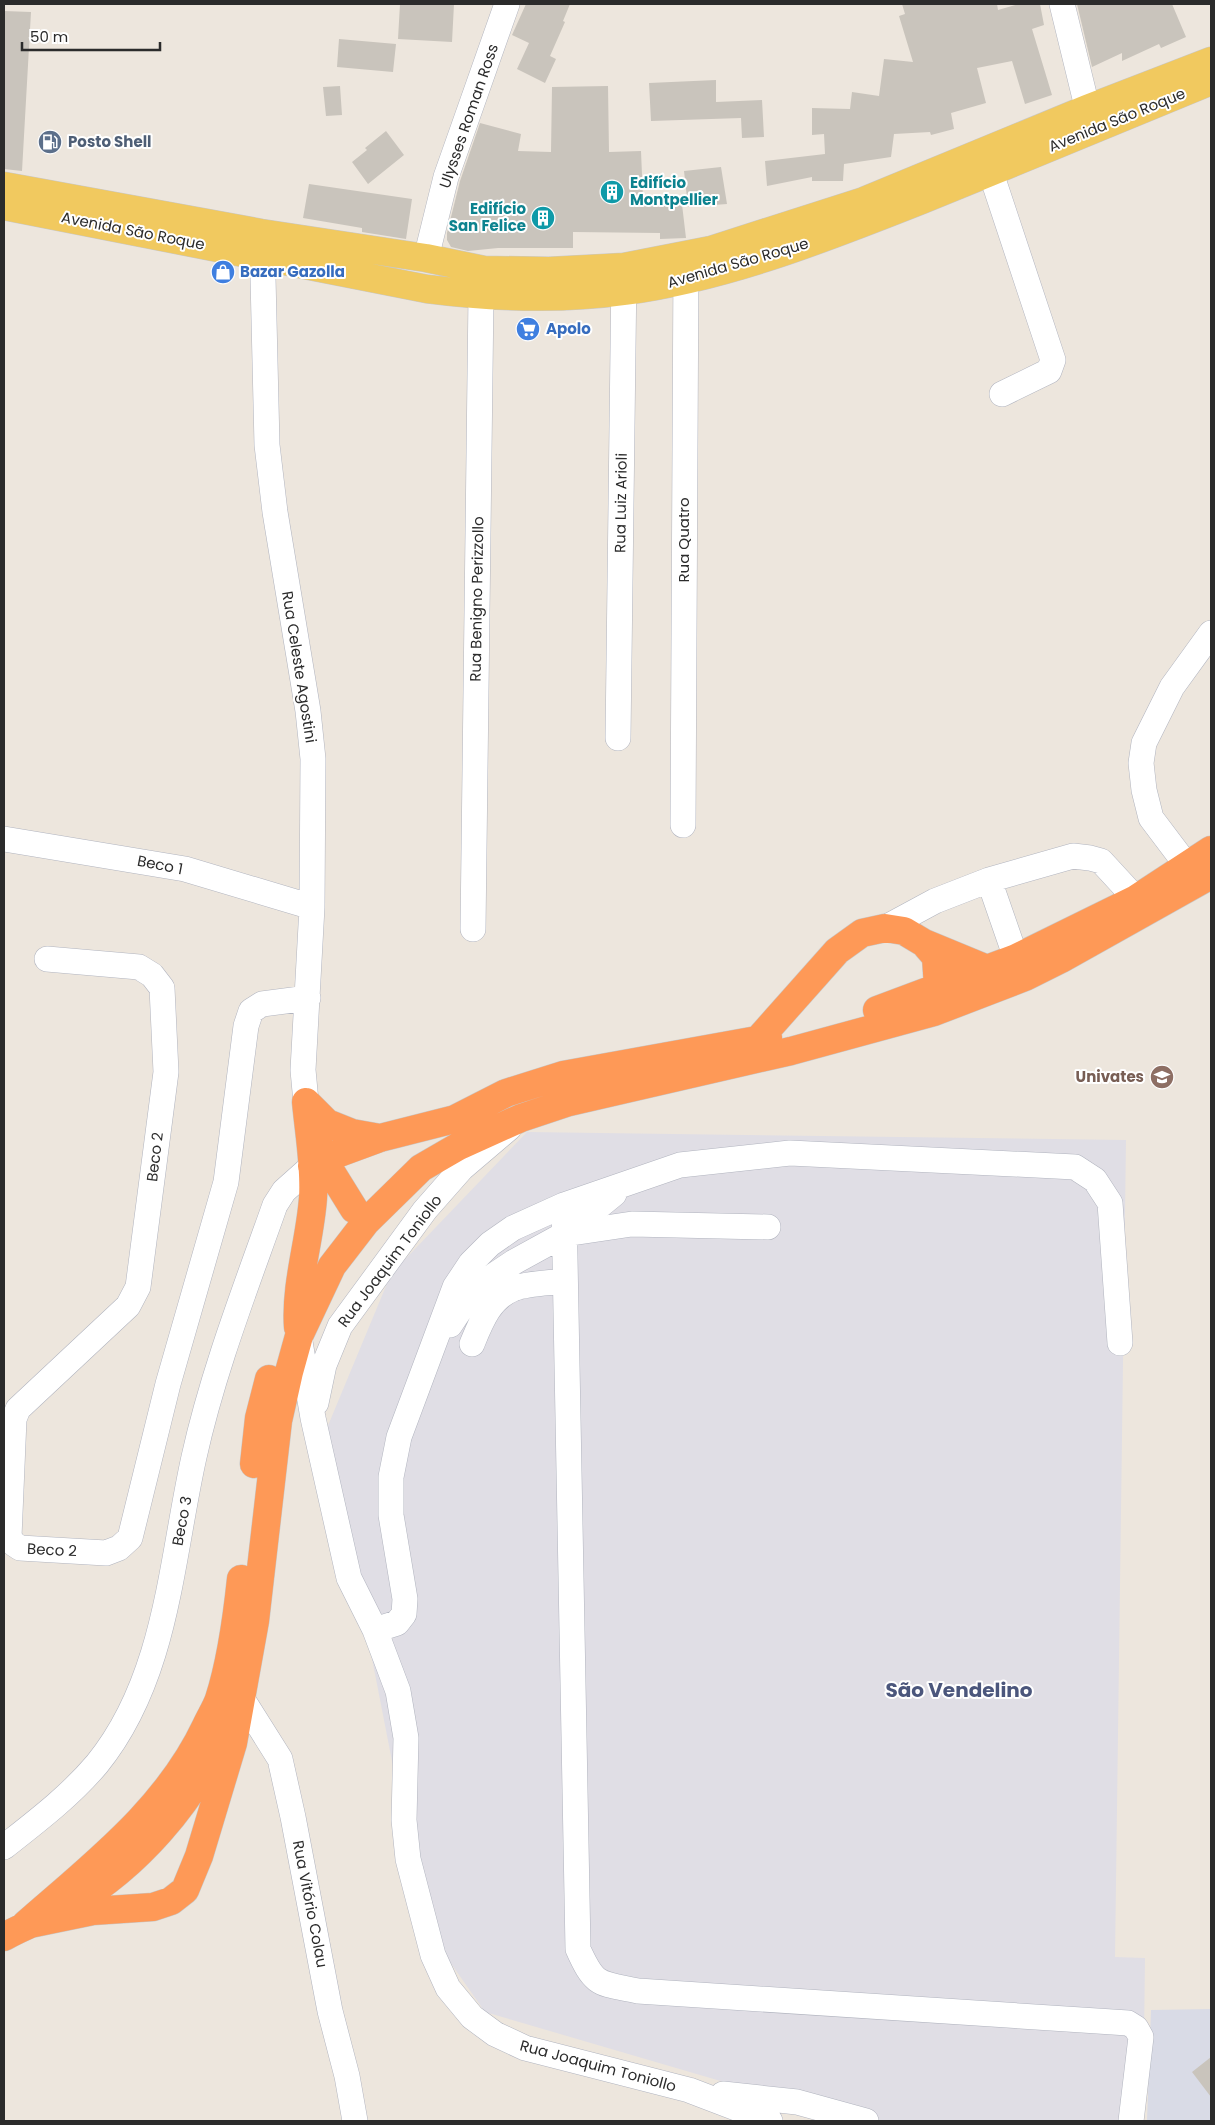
<svg xmlns="http://www.w3.org/2000/svg" width="1215" height="2125" viewBox="0 0 1215 2125" font-family="Poppins,sans-serif">
<rect width="100%" height="100%" fill="#ede6dd"/>
<path fill="#e0dee5" d="M527,1132L1126,1140L1115,1957L1145,1958L1143,2121H857L485,2012L424,1925L327,1428L391,1274Z"/>
<path fill="#d9dbe6" d="M1211,2009V2121H1147L1151,2010Z"/>
<path fill="#c9c4bc" d="M400,4H454L452,42L398,39Z
M526,4H570L563,21L565,22L550,56L556,59L545,83L517,69L529,43L512,35Z
M902,4H997L998,10L1019,4H1040L1044,25L1032,29L1052,95L1025,104L1012,61L977,68L986,103L951,113L954,129L931,135L930,132L894,134L891,157L844,164L843,181H812V177L767,186L765,161L825,154L824,134L812,135V108L850,109L852,92L879,96L884,59L913,62L899,16L905,14Z
M1077,4H1172L1186,37L1161,48L1159,44L1122,61V53L1092,67Z
M4,11L31,12L22,171L4,169Z
M339,39L396,44L393,72L337,67Z
M716,80V102L762,100L764,137L742,138L741,118L651,121L649,83Z
M340,86L342,115L326,116L323,87Z
M608,86L609,152L641,151L643,199L681,196L686,238L660,239V233L573,232V248H498L468,251L451,247L447,240V233L460,181L480,123L521,134L518,151L551,152L552,87Z
M386,131L404,155L368,184L352,162L367,150L365,148Z
M721,167L727,204L688,207L684,171Z
M309,184L412,199L406,239L362,232V228L303,218Z
M1211,2057V2097L1192,2072Z"/>
<g fill="none" stroke-linecap="round" stroke-linejoin="round">
<g stroke="#b1b4bf" stroke-width="26">
<path id="minor" d="M1062,4L1092,127
M984,152L1053,360L1049,371L1002,394
M262,236L267,445L275,512L308,711L313,759L312,907L303,1070L306,1102
M426,258L446,177L507,4
M618,738L624,271
M683,825L686,260
M4,839L185,869L312,907
M1188,867L1151,818L1144,790L1141,763L1144,743L1172,687L1211,633
M989,880L1016,958
M885,928L935,901L989,880L1073,856L1090,858L1101,861L1136,899
M473,929L481,295L483,274
M47,959L139,967L152,975L162,988L166,1072L138,1287L128,1306L18,1409L14,1419L9,1537L14,1544L20,1548L106,1553L119,1548L130,1538L168,1384L226,1182L246,1026L251,1011L262,1004L308,998
M564,1205L578,1949C595,1987 599,1983 638,1991L1128,2023L1136,2028L1141,2037L1131,2121
M565,1234L632,1224L768,1227
M450,1325L464,1304L484,1282L514,1262L565,1234L614,1194
M299,1336L313,1418L349,1578L375,1630L398,1691L406,1738L404,1820L408,1859L433,1955L448,1988L472,2017L495,2034L525,2048L689,2090L770,2121
M472,1344C481,1322 490,1298 513,1289C526,1283 550,1283 564,1281
M316,1403L324,1365L340,1326L425,1210L462,1168L509,1128
M375,1630L397,1623L404,1614L405,1599L391,1515V1477L399,1437L455,1287L471,1263L490,1244L513,1228L564,1205L680,1165L790,1153L1075,1167L1095,1180L1110,1203L1120,1343
M241,1697L280,1759L293,1817L330,2011L347,2076L355,2121
M4,1847C37,1821 70,1796 97,1764C167,1678 171,1560 194,1457C213,1371 246,1287 275,1205L284,1191L312,1166
M723,2094L797,2102L866,2121"/>
</g>
<g stroke="#c8c8c8" stroke-width="29">
<path id="major" d="M4,186L261,233L426,258L484,270L549,271L624,267L711,250L864,201L1087,109L1211,61
M4,206L427,289C490,297 561,300 625,291C728,277 828,237 924,199C1020,160 1116,120 1211,81"/>
</g>
<g stroke="#c8c8c8" stroke-width="29">
<path id="highway" d="M924,943L987,969
M877,1010L1016,958L1136,899L1211,850
M757,1041L837,951L862,933L885,928L904,931L924,943L936,957L938,988L935,1005
M306,1102L327,1123L352,1133L380,1138
M318,1142L323,1159L354,1209
M312,1166L323,1159L380,1138L455,1119L506,1093L563,1075L768,1038
M298,1327C295,1284 310,1241 313,1198C315,1166 309,1134 306,1102
M254,1464L259,1418L269,1379
M26,1924C93,1865 167,1809 206,1726C210,1717 216,1708 219,1699C231,1662 237,1617 241,1579
M25,1925L93,1911L153,1907L171,1901L185,1890L199,1856L233,1743L255,1621L278,1421L289,1372L299,1336L332,1266L366,1222L421,1168L459,1146L521,1118L569,1102L791,1051L934,1012L1025,977L1061,959L1211,875
M4,1937C26,1924 51,1917 73,1904C137,1866 190,1805 222,1737"/>
</g>
<use href="#minor" stroke="#fff" stroke-width="25"/>
<use href="#major" stroke="#f1c95f" stroke-width="28"/>
<use href="#highway" stroke="#fe9957" stroke-width="28"/>
</g>
<defs>
<g id="fuel-disc" transform="scale(1.25)"><circle r="9.5" fill="#5c6f8a" stroke="#fff"/><path d="M-5.5-6h7V0h2V4h1.3V-2.5L3-4.5l.8-.8L6-3V5H2.5V1h-1V6h-7ZM-4.2-4.7v3.2H.2V-4.7Z" fill="#fff"/></g>
<g id="building-disc" transform="scale(1.25)"><circle r="9.5" fill="#0f9aa8" stroke="#fff"/><path d="M-4-6H4V6H1V3H-1V6H-4ZM-2.5-4.3h1.7v1.8h-1.7ZM.8-4.3h1.7v1.8H.8ZM-2.5-1h1.7V.8h-1.7ZM.8-1h1.7V.8H.8Z" fill="#fff"/></g>
<g id="shop-disc" transform="scale(1.25)"><circle r="9.5" fill="#3f7fe0" stroke="#fff"/><path d="M-5-2.5h2.3a2.7 3.5 0 0 1 5.4 0H5L5.5 6h-11ZM-1.5-2.5h3a1.5 2.3 0 0 0-3 0Z" fill="#fff"/></g>
<g id="supermarket-disc" transform="scale(1.25)"><circle r="9.5" fill="#3f7fe0" stroke="#fff"/><path d="M-6-5.5h2.5l.6 2H6L4.5 2H-2.5L-4.4-4H-6ZM-1.5 3.2a1.3 1.3 0 1 0 .1 0ZM3 3.2a1.3 1.3 0 1 0 .1 0Z" fill="#fff"/></g>
<g id="university-disc" transform="scale(1.25)"><circle r="9.5" fill="#8d6e63" stroke="#fff"/><path d="M0-5L7-2L0 1L-7-2ZM-4 1L0 2.5L4 1V4Q0 6-4 4Z" fill="#fff"/></g>
</defs>
<g fill-rule="evenodd">
<use href="#fuel-disc" x="50" y="142"/>
<use href="#building-disc" x="612" y="192"/>
<use href="#building-disc" x="543" y="218"/>
<use href="#shop-disc" x="223" y="272"/>
<use href="#supermarket-disc" x="528" y="329"/>
<use href="#university-disc" x="1162" y="1077"/>
</g>
<g text-anchor="middle" stroke-width="4" stroke-linejoin="round" paint-order="stroke">
<g font-size="15" fill="#2b2b2b" stroke="#fff">
<text transform="translate(469 116) rotate(-71)" y="5">Ulysses Roman Ross</text>
<text transform="translate(1117 120) rotate(-22)" y="5">Avenida São Roque</text>
<text transform="translate(133 231) rotate(11)" y="5">Avenida São Roque</text>
<text transform="translate(738 263) rotate(-16)" y="5">Avenida São Roque</text>
<text transform="translate(621 503) rotate(-89)" y="5">Rua Luiz Arioli</text>
<text transform="translate(684 540) rotate(-90)" y="5">Rua Quatro</text>
<text transform="translate(477 599) rotate(-89)" y="5">Rua Benigno Perizzollo</text>
<text transform="translate(299 667) rotate(81)" y="5">Rua Celeste Agostini</text>
<text transform="translate(160 865) rotate(11)" y="5">Beco 1</text>
<text transform="translate(155 1157) rotate(-83)" y="5">Beco 2</text>
<text transform="translate(390 1261) rotate(-53)" y="5">Rua Joaquim Toniollo</text>
<text transform="translate(182 1521) rotate(-79)" y="5">Beco 3</text>
<text transform="translate(52 1550) rotate(3)" y="5">Beco 2</text>
<text transform="translate(310 1904) rotate(79)" y="5">Rua Vitório Colau</text>
<text transform="translate(598 2066) rotate(15)" y="5">Rua Joaquim Toniollo</text>
</g>
<g font-size="15" font-weight="bold" fill="#4e5e75" stroke="#fff" text-anchor="start">
<text x="68" y="147">Posto Shell</text>
</g>
<g font-size="15" font-weight="bold" fill="#0d838f" stroke="#fff" text-anchor="start">
<text x="630" y="188">Edifício<tspan x="630" dy="17">Montpellier</tspan></text>
<text x="526" y="214" text-anchor="end">Edifício<tspan x="526" dy="17">San Felice</tspan></text>
</g>
<g font-size="15" font-weight="bold" fill="#366cbe" stroke="#fff" text-anchor="start">
<text x="240" y="277">Bazar Gazolla</text>
<text x="546" y="334">Apolo</text>
</g>
<g font-size="15" font-weight="bold" fill="#785e54" stroke="#fff" text-anchor="end">
<text x="1144" y="1082">Univates</text>
</g>
<g font-size="20" font-weight="bold" fill="#4b567c" stroke="#fff">
<text x="959" y="1697">São Vendelino</text>
</g>
</g>
<rect width="1215" height="2125" fill="none" stroke="#2b2b2b" stroke-width="10"/>
<path d="M22 42v8h138v-8" fill="none" stroke="#2b2b2b" stroke-width="2.5"/>
<text x="30" y="42" font-size="15" fill="#2b2b2b" stroke="#ffffff" stroke-width="4" paint-order="stroke">50 m</text>
</svg>
